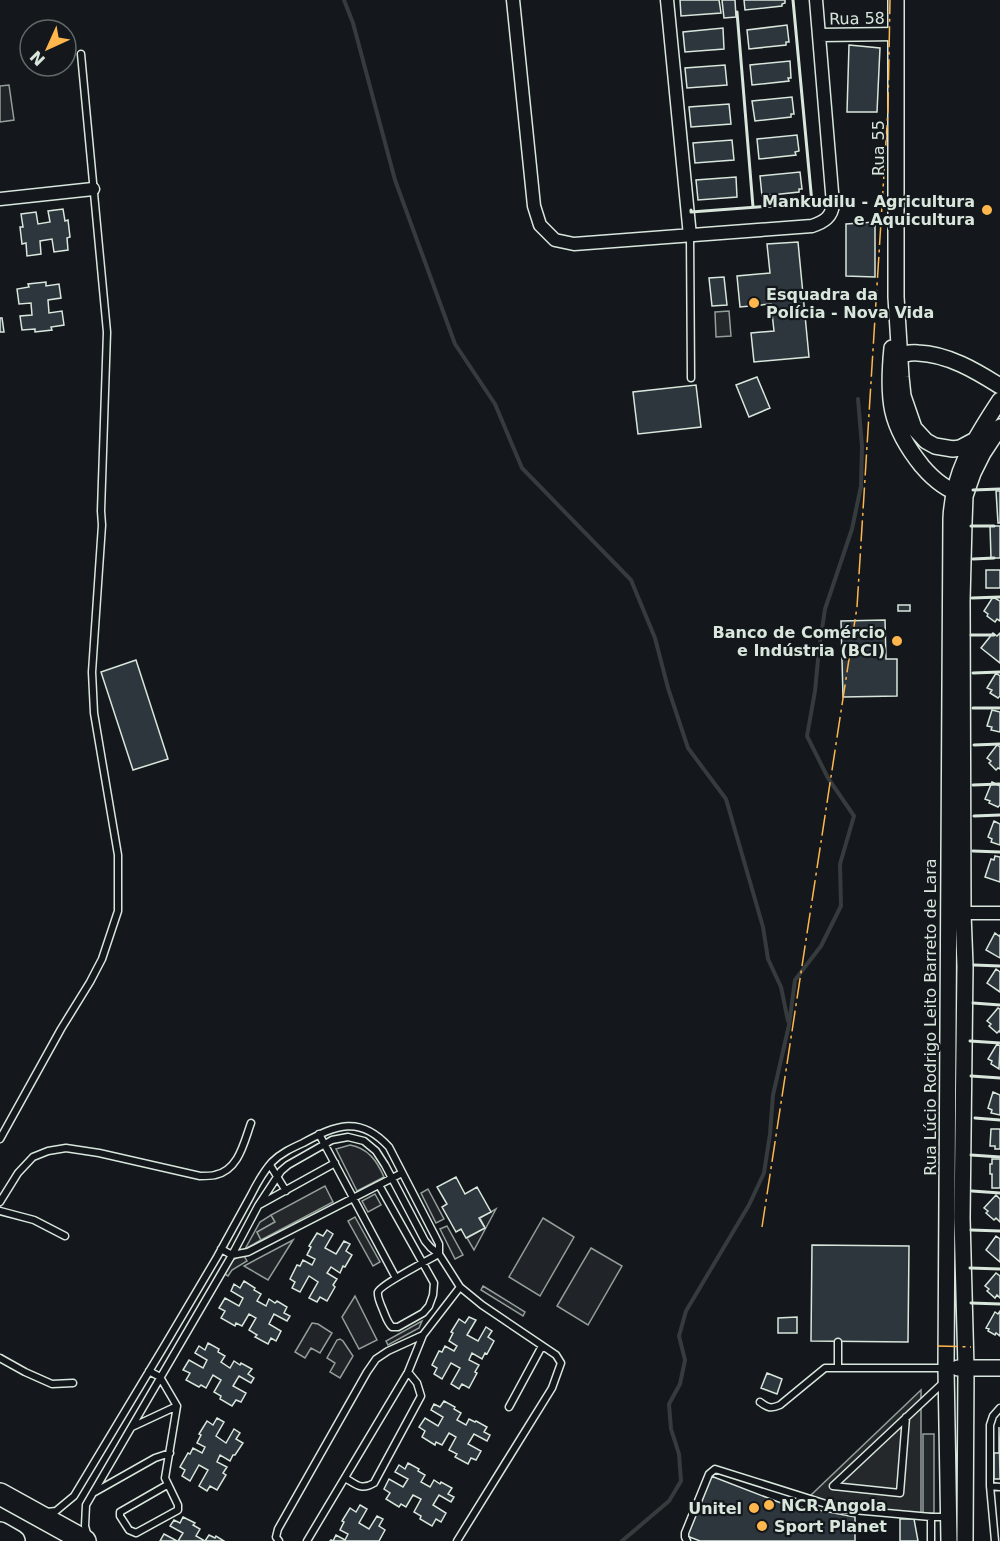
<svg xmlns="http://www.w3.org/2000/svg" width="1000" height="1541" viewBox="0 0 1000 1541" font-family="'DejaVu Sans',sans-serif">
<rect width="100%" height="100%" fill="#14181c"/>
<path fill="#202428" stroke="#939e99" stroke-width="1.5" d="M9,85L14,120L0,122V86Z
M350,1145C368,1148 377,1161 384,1177L357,1191L336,1149Z
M428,1189L444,1219L436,1223L421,1193Z
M375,1194L381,1205L368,1212L362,1201Z
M496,1209L474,1250L467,1238L485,1228L480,1218Z
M271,1215L275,1222L257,1232L261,1240L245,1249L260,1222Z
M543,1218L574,1237L540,1296L509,1277Z
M447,1226L463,1255L455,1259L440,1229Z
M293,1240L268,1280L244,1266Z
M591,1248L622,1266L588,1325L557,1306Z
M243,1254L247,1261L232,1270L228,1276L220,1271L223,1266Z
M483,1286L525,1312L523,1316L481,1290Z
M355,1296L377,1340L359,1349L342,1317Z
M422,1321L419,1328L388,1345L386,1341Z
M312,1323L318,1324L332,1333L320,1353L311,1348L305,1358L295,1352Z
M340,1339L343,1341L353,1356L340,1378L330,1372L335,1363L327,1358L337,1340Z"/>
<path fill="#24282b" stroke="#939e99" stroke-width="1.5" d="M729,311L731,336L716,337L715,312Z
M325,1186L333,1202L261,1240L257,1232L275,1222L271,1215Z
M355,1217L380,1262L373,1266L348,1221Z
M921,1390V1513L842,1507L810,1496Z
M923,1434H934V1513H923Z"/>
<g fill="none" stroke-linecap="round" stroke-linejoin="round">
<path stroke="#363b3e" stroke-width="4" d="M344,0L353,23L395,180L455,344L495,404L522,468L631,580L655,638L668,688L688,748L726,799L763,927L768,959L781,987L788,1021
M622,1541L669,1501L681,1481L679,1454L671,1429L669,1404L680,1384L685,1360L679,1336L686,1311L749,1205L764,1173L770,1134L773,1095L789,1025L795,980L821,946L841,906L840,864L854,816L828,778L807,736L815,691L819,649L825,609L852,529L861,486L862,446L858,399"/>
</g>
<path fill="#2c363c" stroke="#d8e6dc" stroke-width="1.5" d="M680,0H719L721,13L681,16Z
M722,0H735L736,17L724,18Z
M744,0H785V3L782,4V6L745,10Z
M787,25L789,42H786V45L749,49L747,30Z
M723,28L724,49L685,52L683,32Z
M849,45L880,48L877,112H847Z
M790,61L791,78H788L789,81L752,85L750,65Z
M725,65L727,85L687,88L685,68Z
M792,97L794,114H791V117L755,121L752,101Z
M729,104L731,124L691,127L689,107Z
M797,135L799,151L795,152L796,155L759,159L757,139Z
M732,140L734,160L695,163L693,143Z
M800,172L802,189H799V192L762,196L760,176Z
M736,177L737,197L698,200L696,180Z
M63,209L65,221L68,220L70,237L67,238L68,250L54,252L52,239L40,241L41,254L27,256L26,243L22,244L20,227H23L21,214L36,212L38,224L50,222L48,211Z
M875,222V277L846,276V224Z
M798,242L809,357L754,362L751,333L774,331L771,304L740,307L737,276L770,273L767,244Z
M724,277L727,305L712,306L709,278Z
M46,282V286L59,284L61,298L48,300L49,313L62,311L64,325L51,327L52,330L35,332V329L22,330L20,316L32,315L31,303L19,304L17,289L29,287L28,284Z
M0,318H2L4,332H0Z
M757,377L770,408L749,417L736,385Z
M696,385L701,427L638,434L633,392Z
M996,491H1000V523H998Z
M990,526H1000V558H991Z
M986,570H1000V588H986Z
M993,597L1000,601V621L997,619L995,622L987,616L988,614L984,611Z
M898,605H910V611H898Z
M885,620L886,659H897V696L843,697L841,621Z
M993,633L997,636L1000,633V663L981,648Z
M136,660L168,759L133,770L101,672Z
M996,673L1000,676V696L998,698L990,693L992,690L987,688Z
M992,710L1000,712V732L991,730L992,727L987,726Z
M997,745L1000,747V769L998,768L996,770L989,763L991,761L987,758Z
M992,782L1000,786V805L998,807L989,803L990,801L985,799Z
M994,821L1000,824V845L991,842L992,839L988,837Z
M995,856L1000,857V882L985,877L991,859L994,860Z
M995,933L999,936L1000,935V958L986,950Z
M996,969L1000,972V992L987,983Z
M998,1008L1000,1009V1032L999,1031L997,1033L989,1026L991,1024L987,1021Z
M997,1044L1000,1046L999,1069L991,1064L992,1061L988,1059Z
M993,1092L1000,1095V1115L991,1113L992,1110L988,1108Z
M991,1129H1000V1149H995V1146H990Z
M992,1159H1000V1188H992V1174H990V1164H992Z
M456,1177L465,1194L477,1187L491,1212L479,1218L485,1228L466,1238L461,1229L456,1232L442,1207L447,1204L437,1187Z
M996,1195L1000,1199V1222L996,1218L994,1220L986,1213L988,1211L984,1208Z
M327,1230L333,1234L325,1248L336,1254L344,1241L350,1244L346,1251L352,1255L345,1267L343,1266L340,1273L331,1267L327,1273L337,1279L333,1285L335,1287L327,1301L320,1297L317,1302L309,1298L318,1282L309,1276L300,1292L292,1288L295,1282L290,1279L297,1265L300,1266L303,1260L312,1265L315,1259L307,1255L311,1247L309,1246L317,1233L323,1236Z
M996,1236L1000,1239V1262L986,1250Z
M812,1245L909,1246L908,1342L811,1341Z
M996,1273L1000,1276V1298L997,1295L995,1298L987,1291L989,1289L985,1286Z
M244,1281L255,1288L254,1290L261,1294L257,1301L266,1306L269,1299L275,1303L277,1301L287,1307L284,1313L290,1316L287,1321L274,1314L269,1324L281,1331L276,1341L271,1338L268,1344L255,1337L257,1335L249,1330L256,1318L249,1314L242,1326L236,1323L235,1326L221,1318L225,1311L219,1308L225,1298L239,1306L243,1298L231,1291L234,1284L240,1288Z
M1000,1311V1336L996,1333L995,1335L988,1331L989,1329L986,1328L995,1312L998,1314Z
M469,1317L476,1320L467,1335L478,1341L486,1327L492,1331L488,1337L494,1341L487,1354L485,1353L482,1359L472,1353L469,1360L479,1365L475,1372L477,1373L469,1388L462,1384L459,1389L451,1384L460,1368L451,1363L442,1379L434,1374L437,1368L432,1365L439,1351L442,1352L445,1346L454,1351L457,1346L449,1341L453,1333L451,1332L459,1319L465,1323Z
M797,1317V1333H778V1318Z
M208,1343L219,1349L218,1352L225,1356L221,1362L230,1368L234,1361L240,1365L241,1363L252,1369L248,1374L254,1378L251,1383L239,1376L233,1386L246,1393L241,1402L236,1400L232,1406L220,1399L221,1396L214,1392L221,1380L213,1375L206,1388L201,1385L199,1387L186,1380L190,1373L183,1370L189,1360L203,1368L207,1360L195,1353L199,1346L205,1350Z
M767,1373L782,1379L777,1394L761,1388Z
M444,1401L455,1407L454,1409L461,1413L457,1420L466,1425L469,1419L475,1422L476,1421L487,1427L484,1432L490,1435L487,1441L474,1434L468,1444L481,1451L476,1460L471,1458L468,1464L455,1457L457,1454L449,1450L456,1437L449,1433L442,1445L436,1442L435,1445L422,1437L425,1431L419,1427L425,1418L438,1426L443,1417L431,1410L434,1404L440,1407Z
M217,1418L224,1422L216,1436L226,1443L234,1429L240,1433L236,1439L243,1443L235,1455H233L230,1461L220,1455L217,1462L227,1467L223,1473L226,1475L217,1490L210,1486L207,1491L199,1486L208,1470L199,1465L190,1481L182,1476L185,1470L180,1467L188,1453L190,1454L193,1448L202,1453L205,1447L197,1443L201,1435L199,1434L207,1421L213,1425Z
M999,1427L1000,1479H994V1453H999Z
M408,1463L419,1469L418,1471L425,1475L421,1482L430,1487L434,1480L440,1484L441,1482L452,1488L448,1494L454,1497L451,1502L439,1495L433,1505L446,1513L441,1522L436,1519L432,1526L420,1519L421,1516L414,1512L421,1499L413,1495L406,1507L401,1504L399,1507L386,1499L390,1493L384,1489L389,1479L403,1487L408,1479L395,1472L399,1465L405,1469Z
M711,1476L781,1503L855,1517V1541H700L687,1536Z
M360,1505L367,1509L359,1523L369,1529L377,1516L383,1519L379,1526L385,1530L379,1541H330L331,1540L333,1541L336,1535L345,1540L348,1534L340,1530L344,1522L342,1521L350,1508L356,1512Z
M183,1517L195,1523L193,1525L200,1529L196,1536L205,1541H178L183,1533L170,1526L174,1520L180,1523Z
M900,1519H914L918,1541H900Z
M164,1534L177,1541H160Z
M209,1535L215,1538L216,1536L224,1541H205Z"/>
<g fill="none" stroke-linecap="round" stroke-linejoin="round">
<g stroke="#d8e6dc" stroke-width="9">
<path id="service" d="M690,236L691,378
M319,1134L396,1278
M0,1139L61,1029L90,982L102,959L118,911V855L94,713L92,672L102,525L101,511L107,332L81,54
M270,1165L286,1191
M379,1185L434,1283L433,1295L429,1306L423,1313L398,1327H392C387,1322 386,1317 383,1310C381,1305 377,1297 378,1292C380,1285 430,1259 439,1254
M0,1202L18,1173L33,1157L48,1151L66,1148L99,1153L200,1176C205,1176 211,1176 215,1175C239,1170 244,1142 251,1123
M259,1205L335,1163
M0,1211L34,1220L65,1236
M221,1249L232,1255L248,1252L402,1173
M838,1342V1368
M0,1358L25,1372L52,1384L73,1383
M149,1371L160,1377L177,1406L165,1478L178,1505V1510L136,1533L129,1530L120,1516V1512L167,1485
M760,1402C768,1408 771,1409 780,1405L825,1368H946
M509,1407L542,1346
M906,1417L900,1493L833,1486L945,1381
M132,1427L177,1406
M345,1478C356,1484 361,1491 374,1483L421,1396L417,1383L408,1372
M990,1486L1000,1487
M93,1493L155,1458L170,1453
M47,1512L56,1511L74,1496C122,1417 170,1337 217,1257C228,1237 239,1217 250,1197C256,1185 263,1172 272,1162C281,1153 292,1148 303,1143C336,1125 360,1115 389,1147L435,1236L439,1244V1254L460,1287L482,1305L556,1355L561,1363L552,1388L457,1541
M88,1537L85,1526L86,1505L232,1255L258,1206L281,1171L288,1165L332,1140L348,1137L364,1141L376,1151L385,1165L425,1241L431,1248L439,1254
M279,1541L276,1537L278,1529L367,1372L376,1359L388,1351L423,1335
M307,1541L408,1372L423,1335L460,1287
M687,1541L685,1537V1533L709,1474L715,1469L842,1509L931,1517H948
M931,1541V1517
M995,1541L990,1486V1425L993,1416L1000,1408"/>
</g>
<g stroke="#d8e6dc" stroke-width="15">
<path id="minor" d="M513,0L534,206L540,225L555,240L574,244L812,226C824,222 832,217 833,204L816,0
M667,0L690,236
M819,35L895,34
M0,199L93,189
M956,913H1000"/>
</g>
<g stroke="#d8e6dc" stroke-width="18">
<path id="tertiary" d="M896,0V297L901,377L903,396L914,428L926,441L935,446L953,449L960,448L975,440
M892,348C887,399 889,425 922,466C933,479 946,490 963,495
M891,358C900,355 909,352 918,353C948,354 976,371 1000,386
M958,1368H1000
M949,1541L946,1368L951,519C953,470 975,439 1000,400
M965,1541L966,1368L962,1218L965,966L963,913L962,600L964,523L965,496L973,473L983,453L1000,427"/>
</g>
<g stroke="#d8e6dc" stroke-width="24">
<path id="trunk" d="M0,1494L85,1541
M0,1533L14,1541"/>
</g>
<use href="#service" stroke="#14181c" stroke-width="6"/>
<use href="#minor" stroke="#14181c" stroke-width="12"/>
<use href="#tertiary" stroke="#14181c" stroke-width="15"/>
<use href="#trunk" stroke="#14181c" stroke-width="21"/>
<path stroke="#d8e6dc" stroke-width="3" d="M737,12L753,207
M691,210V212L812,203L793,0
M973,490L1000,489
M971,526H994
M973,559L994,558
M972,598L1000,597
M971,635H994
M973,673L1000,672
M973,708H1000
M974,745L1000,744
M973,785L1000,784
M974,816L1000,815
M973,851L1000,852
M974,965L1000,966
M973,1003L1000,1005
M970,1041L1000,1043
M971,1076L1000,1078
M975,1118L1000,1120
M971,1155L1000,1157
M972,1191L1000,1193
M971,1230L1000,1231
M970,1268L1000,1269
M971,1303L1000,1304"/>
<path stroke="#ffb74d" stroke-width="1.5" stroke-dasharray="21 4.5 3 4.5" stroke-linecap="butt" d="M762,1227L857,607L888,109L890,0
M937,1346L971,1347"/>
</g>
<g fill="#ffb74d" stroke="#14181c" stroke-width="2">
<circle cx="987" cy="210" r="6"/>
<circle cx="754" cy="303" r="6"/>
<circle cx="897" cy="641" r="6"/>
<circle cx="769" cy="1505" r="6"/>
<circle cx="754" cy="1508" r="6"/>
<circle cx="762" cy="1526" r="6"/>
</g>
<g text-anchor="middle" stroke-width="4.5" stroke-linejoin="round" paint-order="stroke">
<g font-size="16" fill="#d8e6dc" stroke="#14181c">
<text transform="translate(857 18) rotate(-1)" y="6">Rua 58</text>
<text transform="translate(878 148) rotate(-90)" y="6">Rua 55</text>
<text transform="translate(930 1017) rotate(-90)" y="6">Rua Lúcio Rodrigo Leito Barreto de Lara</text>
</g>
<g font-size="16" font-weight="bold" fill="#d8e6dc" stroke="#14181c" text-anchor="end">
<text x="975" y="207">Mankudilu - Agricultura<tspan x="975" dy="18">e Aquicultura</tspan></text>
<text x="766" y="300" text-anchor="start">Esquadra da<tspan x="766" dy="18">Polícia - Nova Vida</tspan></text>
<text x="885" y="638">Banco de Comércio<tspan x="885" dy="18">e Indústria (BCI)</tspan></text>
<text x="781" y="1511" text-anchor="start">NCR Angola</text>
<text x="742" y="1514">Unitel</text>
<text x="774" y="1532" text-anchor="start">Sport Planet</text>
</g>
</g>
<g transform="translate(48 48) rotate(225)"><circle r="28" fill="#14181c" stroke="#626a69" stroke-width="1.5"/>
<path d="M0-4.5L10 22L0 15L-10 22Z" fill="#ffb74d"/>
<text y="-9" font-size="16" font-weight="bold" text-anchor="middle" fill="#d8e6dc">N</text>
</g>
</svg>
